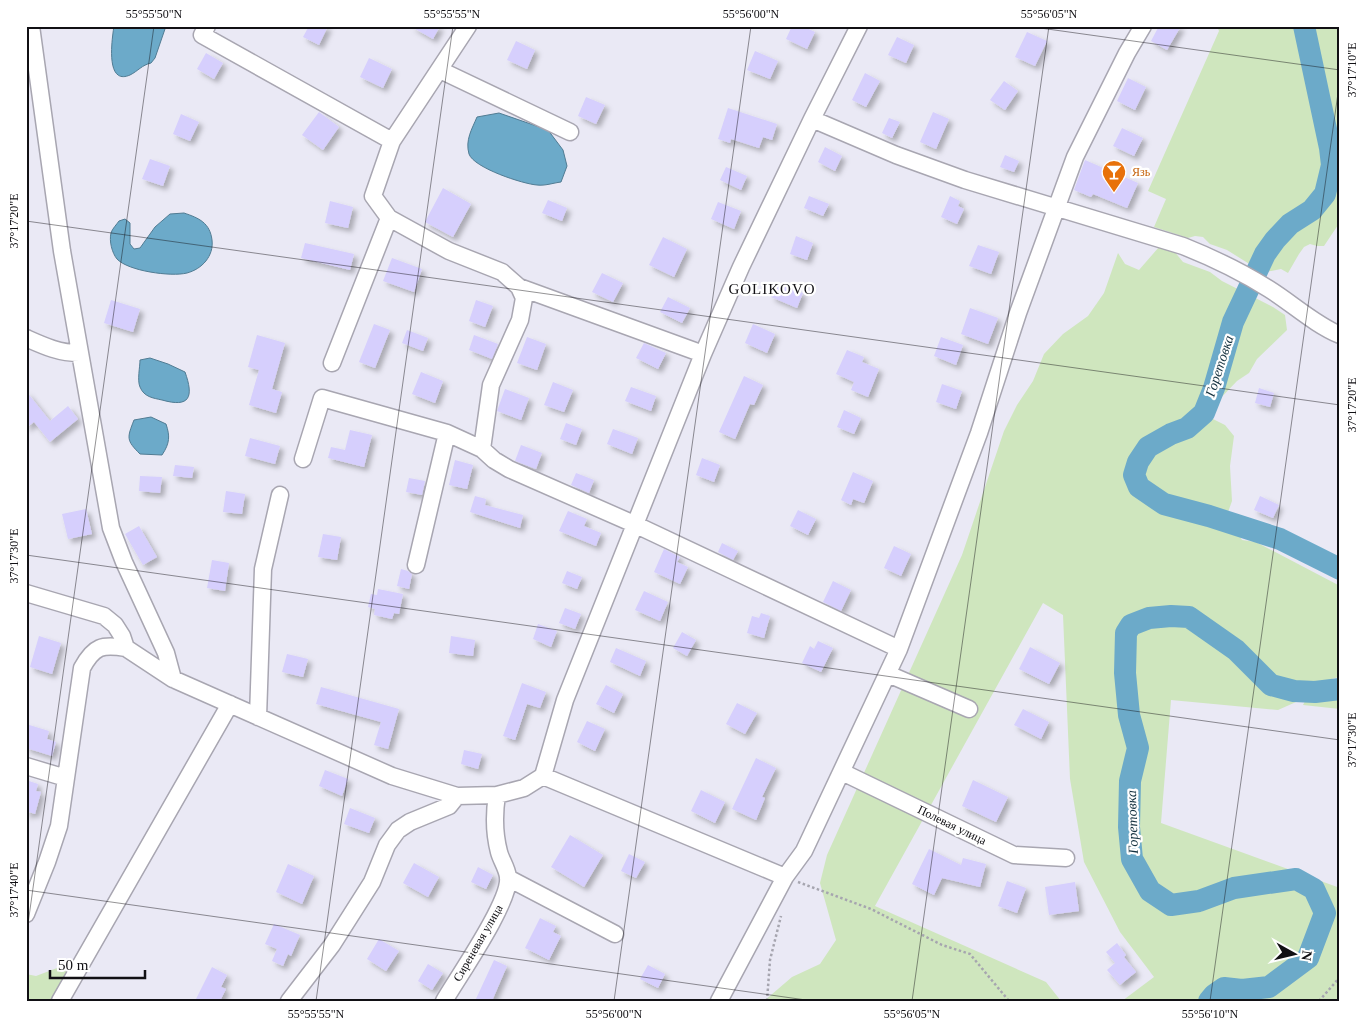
<svg xmlns="http://www.w3.org/2000/svg" width="1366" height="1027" viewBox="0 0 1366 1027" font-family="'Times New Roman',serif">
<defs>
<filter id="shadow"><feDropShadow dx="4" dy="4" stdDeviation="2.5" flood-color="#0004"/></filter>
</defs>
<rect width="100%" height="100%" fill="#eae9f5"/>
<path fill="#cfe6be" d="M1217,26H1340V222L1324,246H1317L1310,244L1304,247L1299,254L1288,273L1281,269L1266,272L1259,270L1227,250L1210,244L1203,237L1195,236L1188,238L1154,227L1166,199L1148,191L1219,31Z
M1159,247L1174,251L1183,262L1210,272L1222,281L1273,307L1285,315L1287,330L1257,359L1249,373L1237,381L1215,404L1211,418L1225,425L1234,436L1230,466L1232,501L1227,515L1242,540L1256,542L1340,586V677C1317,681 1313,690 1296,702C1290,705 1284,707 1278,710L1171,700L1161,823L1340,888V1001H1122L1154,977L1120,932L1084,862L1070,779L1063,615L1043,603L875,906L1046,982L1061,1001H764L792,977L820,964L836,940L820,883L827,855L962,555L1004,431L1017,405L1033,381L1044,354L1063,334L1088,316L1104,293L1118,253L1125,264L1139,270Z
M1340,681V709L1303,705L1310,691Z
M57,968L74,974L75,989L70,1001H26V974L36,976Z"/>
<path fill="#6caac9" stroke="#517c93" d="M114,26H166L155,58L151,63C142,65 138,71 130,75C105,86 112,39 114,26Z
M499,113L548,130L563,150L567,166L561,182C553,183 545,186 537,185C523,184 474,168 469,154C465,140 472,129 477,117Z
M184,213C199,218 210,223 212,240C214,256 202,269 187,273C171,277 128,271 117,259C112,253 109,241 111,233C112,229 117,224 119,221L125,219L130,223V244L134,249L140,248L155,227L170,214Z
M150,358L168,364L185,372C194,397 190,408 162,400C153,398 144,397 140,387C137,380 140,367 140,360Z
M151,417L166,424C170,436 170,443 162,455L140,454C126,440 127,438 134,420Z"/>
<g fill="none" stroke-linecap="round" stroke-linejoin="round">
<path stroke="#6caac9" stroke-width="22" d="M1304,26L1330,148L1332,165L1325,194L1312,210L1290,224L1275,240L1265,254L1233,322L1214,388L1204,413L1187,428L1171,434L1148,447L1138,462L1134,475L1139,487L1164,504L1209,516L1280,539L1340,569
M1209,1001L1214,995L1224,988L1242,990L1269,987L1308,958L1325,913L1314,889L1296,879L1234,888L1199,901L1171,905L1150,891L1132,859L1129,827L1130,781L1138,748L1129,715L1125,673L1126,633L1131,625L1149,618L1171,616L1189,617L1236,650L1271,685L1294,691L1315,692L1340,689"/>
</g>
<path fill="#d6cffd" filter="url(#shadow)" d="M309,26H328L319,45L303,37Z
M410,26H440L433,39Z
M792,26H802L815,32L807,49L786,39Z
M1159,26H1181L1167,50L1151,41Z
M1027,32L1047,41L1035,66L1015,57Z
M897,37L914,45L906,63L888,55Z
M516,41L535,50L527,69L507,60Z
M755,51L778,61L770,79L747,70Z
M206,53L223,63L214,79L197,69Z
M369,58L392,69L383,88L360,77Z
M865,73L880,81L866,107L852,100Z
M1128,78L1146,87L1135,110L1117,101Z
M1004,81L1018,91L1005,110L990,100Z
M586,97L605,105L596,124L578,116Z
M728,108L777,124L772,140L763,137L759,148L731,139L730,143L718,139Z
M319,112L339,127L323,150L302,135Z
M933,112L949,119L936,149L920,142Z
M181,114L199,122L190,141L173,134Z
M889,118L900,122L892,138L882,133Z
M1122,128L1143,138L1134,156L1113,146Z
M825,147L842,156L835,171L818,162Z
M1005,155L1019,161L1014,172L1000,167Z
M150,159L170,166L163,186L142,179Z
M1085,160L1138,183L1127,208L1093,194L1091,197L1074,190Z
M726,167L747,176L741,190L720,180Z
M443,188L471,204L453,237L425,222Z
M809,196L829,204L823,216L804,208Z
M950,196L960,201L958,206L964,209L957,224L941,217Z
M548,200L567,208L562,221L542,213Z
M330,201L353,207L348,228L325,223Z
M718,202L741,211L734,229L711,219Z
M796,236L813,243L807,260L790,254Z
M663,237L687,249L674,277L649,265Z
M305,243L354,254L350,270L301,258Z
M978,245L999,252L991,274L969,266Z
M392,258L422,269L414,292L383,281Z
M602,273L623,283L613,302L592,292Z
M776,283L803,293L797,308L771,297Z
M668,297L690,308L682,323L660,312Z
M111,300L140,309L133,332L104,323Z
M476,300L493,306L485,327L469,321Z
M970,308L998,318L988,344L961,334Z
M374,324L390,330L375,368L359,362Z
M753,324L775,334L767,353L745,343Z
M407,330L428,338L423,351L402,343Z
M257,335L285,343L272,389L282,392L276,413L249,405L259,370L248,367Z
M474,335L498,344L492,359L469,350Z
M527,337L546,344L537,370L517,363Z
M941,337L963,345L956,365L934,356Z
M644,343L666,353L658,369L636,358Z
M847,350L864,357L862,362L879,369L868,397L851,390L854,382L836,374Z
M421,372L443,381L435,403L412,394Z
M744,376L763,385L754,405L750,404L735,439L719,432Z
M553,382L573,390L564,412L544,405Z
M942,384L962,391L956,409L936,402Z
M631,387L656,396L651,411L625,401Z
M1259,388L1274,393L1270,407L1255,403Z
M505,389L529,398L521,420L497,411Z
M26,391L50,421L68,406L78,419L50,442L34,422L26,428Z
M844,410L861,418L854,434L837,427Z
M566,423L582,429L576,445L560,439Z
M613,429L638,438L632,454L607,444Z
M350,430L372,435L364,467L328,458L331,447L345,450Z
M250,438L280,446L275,464L245,456Z
M521,445L542,453L536,469L515,461Z
M702,458L720,465L714,482L696,475Z
M455,460L473,465L467,489L449,485Z
M175,465L194,467L192,478L173,476Z
M853,472L873,481L864,503L853,499L851,505L841,500Z
M576,473L594,480L589,493L571,485Z
M140,476L162,477L160,493L139,491Z
M409,478L425,481L422,495L406,492Z
M226,491L245,494L242,514L223,512Z
M475,496L486,499L485,505L523,515L520,528L470,512Z
M1260,496L1279,505L1273,518L1254,510Z
M86,509L92,534L68,539L62,514Z
M798,510L816,519L808,535L790,526Z
M568,511L587,519L584,526L601,533L596,546L559,531Z
M139,526L157,557L143,565L125,534Z
M323,534L341,537L337,560L318,557Z
M722,543L738,551L733,560L718,552Z
M894,546L911,554L901,576L884,568Z
M664,549L680,557L677,562L688,567L680,584L654,572Z
M212,560L229,563L225,591L207,588Z
M401,569L408,571L412,574L409,589L397,586Z
M567,571L582,577L577,589L562,583Z
M833,581L851,590L841,611L823,602Z
M378,589L403,594L399,614L394,613L392,619L374,615L375,609L368,607L371,594L377,595Z
M644,591L668,602L660,621L635,610Z
M565,608L581,614L575,629L559,623Z
M761,613L770,616L764,638L747,633L752,616L759,618Z
M538,624L557,631L551,647L533,639Z
M682,632L696,640L687,656L673,648Z
M39,636L61,643L52,674L30,667Z
M451,636L475,640L473,656L449,653Z
M818,641L833,648L821,672L802,663L810,646L814,649Z
M1030,647L1060,663L1049,684L1019,669Z
M616,648L646,661L640,676L610,662Z
M287,654L308,659L303,677L282,672Z
M522,683L546,692L540,708L527,704L515,740L503,736Z
M606,685L623,694L614,713L596,704Z
M321,687L399,709L388,749L374,745L381,722L316,704Z
M737,703L757,713L745,734L726,724Z
M1023,709L1049,722L1041,739L1014,725Z
M587,721L605,729L595,751L577,742Z
M26,724L49,731L47,739L56,742L52,756L26,748Z
M464,750L482,754L478,769L461,764Z
M756,758L776,768L762,797L765,798L756,820L732,809Z
M325,770L348,779L342,796L319,786Z
M26,780L38,784L36,791L41,792L35,814L29,812L28,815H26Z
M973,780L1008,797L996,822L962,806Z
M701,790L725,802L715,823L691,811Z
M350,808L375,818L369,833L344,824Z
M570,835L603,855L584,887L551,867Z
M929,849L961,865L963,858L986,864L980,887L942,878L934,895L912,884Z
M629,854L645,862L636,878L621,871Z
M414,863L439,877L428,897L403,883Z
M288,864L314,876L302,904L276,892Z
M478,867L493,875L486,889L471,882Z
M1007,881L1026,888L1017,913L998,906Z
M1075,882L1079,911L1049,915L1045,887Z
M540,918L556,926L553,932L561,936L549,960L525,948Z
M274,924L300,935L291,956L288,954L283,966L272,961L277,949L265,944Z
M379,939L399,951L386,971L367,959Z
M1117,943L1126,955L1124,957L1136,972L1120,985L1107,970L1115,963L1106,952Z
M494,960L507,966L492,1001H475Z
M428,964L443,973L432,990L418,981Z
M648,965L665,974L658,988L640,979Z
M212,967L227,975L221,987L226,989L220,1001H195Z"/>
<g fill="none" stroke-linecap="round" stroke-linejoin="round">
<g stroke="#a8a6b1" stroke-width="19">
<path id="minor" d="M31,26L62,251L111,528L124,562L166,653L173,679L392,776L457,796L497,795L524,788L543,776L565,700L703,354L741,267L812,119L859,26
M207,26L202,35L392,141
M468,26L392,141L373,196L389,218L449,251L502,272L519,287L524,298L520,320L491,385L482,449
M440,70L570,132
M812,119L896,155L965,180L1183,246C1213,258 1242,272 1269,289C1293,304 1314,324 1340,335
M519,287L703,354
M26,338C44,346 59,353 79,353
M332,363L389,218
M303,459L322,398L447,433L482,449L494,460L509,469L634,524L899,649
M416,565L447,433
M26,593L104,616L115,625L122,636L126,648L173,679
M888,674L969,709
M258,717L263,569L280,495
M26,766L66,778
M842,772L1014,855L1066,858
M543,776L785,877
M508,878L615,934
M26,914L47,862L59,826L82,668C94,646 102,644 126,648
M60,1001L230,704
M289,1001L332,945L372,882L387,845L398,830L410,822L449,806L457,796
M444,1001C458,977 511,901 508,877C507,868 501,860 499,852C494,833 494,814 497,795
M719,1001L785,877L804,851L899,649L979,433L1018,313L1075,157L1127,53L1143,26"/>
</g>
<path stroke="#a6a5af" stroke-width="2.5" stroke-dasharray="2.5 2.5" stroke-linecap="butt" d="M798,882L871,909L942,945L970,954L1009,1001
M767,1001L770,960L781,916
M1319,1001L1340,977"/>
<use href="#minor" stroke="#fff" stroke-width="16"/>
</g>
<path fill="none" stroke="#111014" stroke-width="1" stroke-opacity="0.45" d="M1026,26L1340,70M26,221L1340,405M26,555L1340,740M26,890L813,1001M26,938L154,26M316,1001L453,26M614,1001L751,26M912,1001L1049,26M1210,1001L1340,79"/>
<defs>
<g id="bar-pin" transform="scale(1.25)"><path d="M0 17L-7.5 6A9.5 9.5 0 1 1 7.5 6Z" fill="#e8710a" stroke="#fff"/><path d="M-6-5H6L.8 .8V4.5H3.5V6h-7V4.5H-.8V.8Z" fill="#fff"/></g>
</defs>
<g fill-rule="evenodd">
<use href="#bar-pin" x="1114" y="172"/>
</g>
<g text-anchor="middle" stroke-width="4.5" stroke-linejoin="round" paint-order="stroke">
<g font-size="12" fill="#c56008" stroke="#fff" text-anchor="start">
<text x="1132" y="176">Язь</text>
</g>
<g font-size="12" fill="#111014" stroke="#fff">
<text transform="translate(952 825) rotate(26)" y="4">Полевая улица</text>
<text transform="translate(478 943) rotate(-60)" y="4">Сиреневая улица</text>
</g>
<g font-size="14" font-style="italic" fill="#14313f" stroke="#fff">
<text transform="translate(1219 366) rotate(-72)" y="5">Горетовка</text>
<text transform="translate(1132 822) rotate(-92)" y="5">Горетовка</text>
</g>
<g font-size="15" letter-spacing="1" fill="#111014" stroke="#fff">
<text x="772" y="294">GOLIKOVO</text>
</g>
</g>
<rect width="1366" height="1027" fill="none" stroke="#ffffff" stroke-width="55"/>
<g transform="translate(1294 954) rotate(98)" stroke="#ffffff" stroke-width="4" paint-order="stroke">
<path d="M0-4L9 19L0 12L-9 19Z" fill="#111014"/>
<text y="-8" font-size="14" font-weight="bold" text-anchor="middle" fill="#111014">N</text>
</g>
<path d="M50 970v8h95v-8" fill="none" stroke="#111014" stroke-width="2.5"/>
<text x="58" y="970" font-size="15" fill="#111014" stroke="#ffffff" stroke-width="4" paint-order="stroke">50 m</text>
<rect x="28" y="28" width="1310" height="972" fill="none" stroke="#111014" stroke-width="2"/>
<g font-size="12" text-anchor="middle" fill="#111014">
<text x="154" y="18">55°55'50"N</text>
<text x="452" y="18">55°55'55"N</text>
<text x="751" y="18">55°56'00"N</text>
<text x="1049" y="18">55°56'05"N</text>
<text transform="translate(1352 70) rotate(-90)" y="4">37°17'10"E</text>
<text transform="translate(14 221) rotate(-90)" y="4">37°17'20"E</text>
<text transform="translate(1352 405) rotate(-90)" y="4">37°17'20"E</text>
<text transform="translate(14 556) rotate(-90)" y="4">37°17'30"E</text>
<text transform="translate(1352 740) rotate(-90)" y="4">37°17'30"E</text>
<text transform="translate(14 890) rotate(-90)" y="4">37°17'40"E</text>
<text x="316" y="1018">55°55'55"N</text>
<text x="614" y="1018">55°56'00"N</text>
<text x="912" y="1018">55°56'05"N</text>
<text x="1210" y="1018">55°56'10"N</text>
</g>
</svg>
